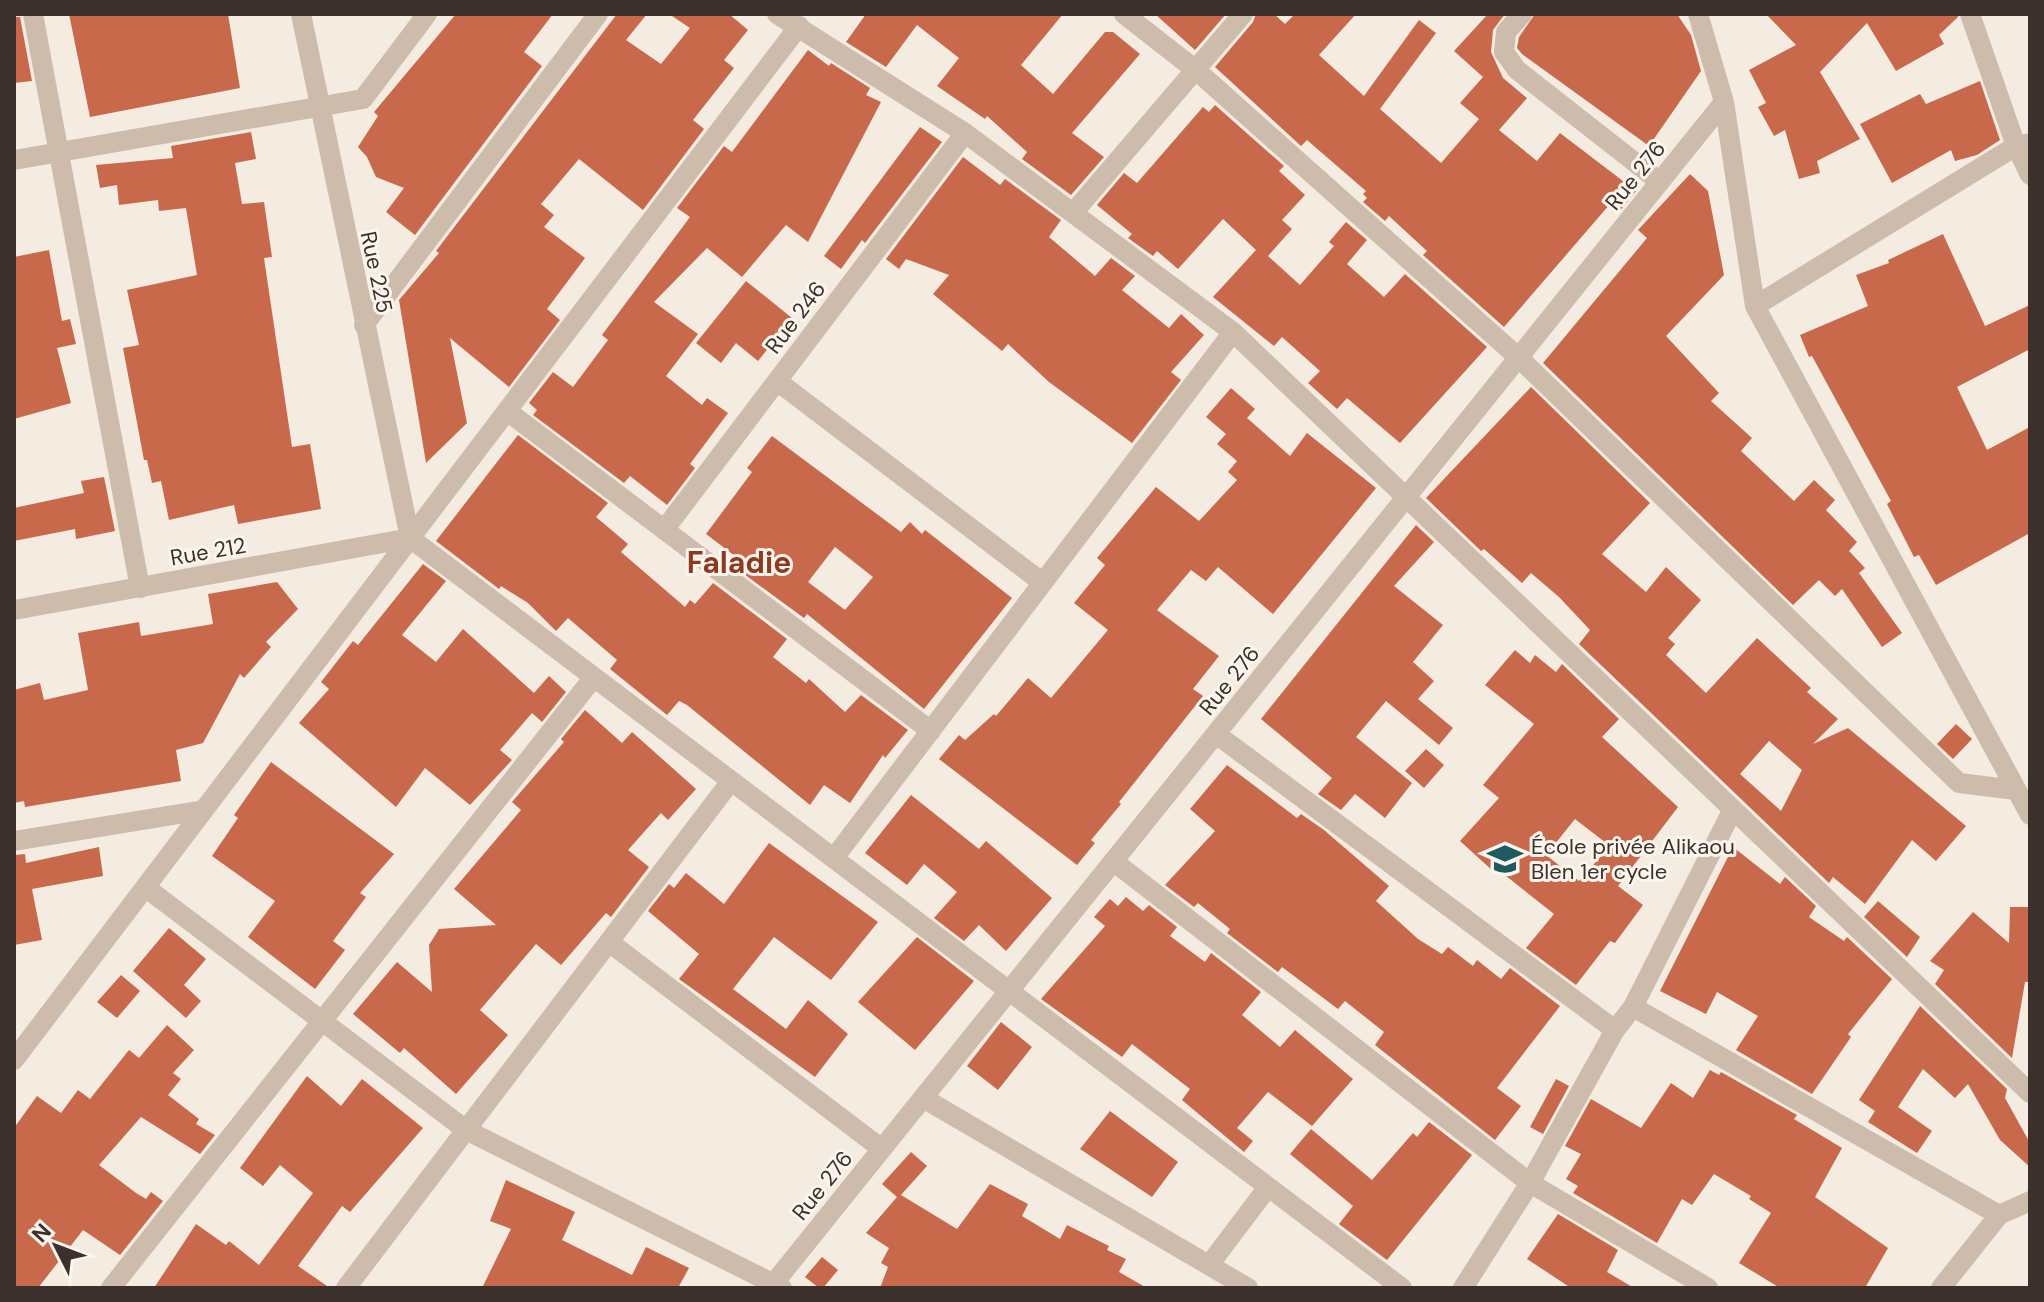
<svg xmlns="http://www.w3.org/2000/svg" width="2044" height="1302" viewBox="0 0 2044 1302" font-family="'DM Sans',sans-serif">
<rect width="100%" height="100%" fill="#f4ebe1"/>
<path fill="#c8694b" fill-rule="evenodd" d="M69,14H228L240,88L90,117Z
M456,14H553L524,52L542,66L415,235L386,212L404,188L376,177L367,157L358,147L378,116L374,112Z
M617,14H647L626,40L661,64L690,28L669,14H729L748,30L724,60L734,68L693,120L704,129L643,210L579,159L541,204L554,215L544,227L585,258L547,309L560,320L509,387L450,338L467,423L426,463L399,300L439,253L436,251Z
M866,14H1063L1021,65L1053,94L1105,32H1113L1140,54L1072,133L1104,157L1071,195L1022,159L1027,152L987,116L985,119L937,86L959,58L917,25L886,67L846,42Z
M1155,14H1226L1195,50Z
M1256,14H1274L1285,24L1295,14H1356L1319,55L1364,96L1419,20L1436,33L1380,109L1441,163L1479,119L1460,103L1483,77L1454,51L1488,14H1505L1493,30L1491,52L1503,78L1527,98L1499,130L1537,161L1560,133L1636,191L1619,212L1610,204L1504,327L1423,255L1427,251L1389,216L1385,221L1363,202L1367,198L1363,194L1366,191L1307,140L1301,146L1215,67L1253,22Z
M1535,14H1677L1691,35L1701,71L1649,146L1522,54L1517,48L1519,37Z
M1766,14H1957L1958,17L1939,35L1944,44L1896,71L1867,23L1820,72L1860,139L1817,161L1820,173L1799,179L1785,130L1774,136L1758,107L1766,103L1749,70L1796,45Z
M14,17H20L32,81L14,83Z
M808,50L829,66L831,63L870,88L866,95L881,102L808,242L786,225L742,277L707,248L654,302L698,334L666,376L702,405L707,398L728,413L690,464L695,468L667,505L630,476L624,483L533,415L537,410L529,403L553,372L573,387L608,340L602,335L690,217L677,208L724,146L732,152Z
M1980,81L2000,140L1977,155L1955,161L1951,150L1892,183L1860,124L1920,94L1926,104Z
M1215,105L1284,166L1279,171L1305,195L1282,220L1292,229L1268,256L1300,285L1334,246L1329,242L1346,222L1367,240L1347,264L1384,297L1405,274L1487,347L1400,443L1347,398L1337,409L1308,383L1320,371L1282,337L1274,346L1213,297L1256,250L1223,219L1178,269L1157,251L1153,256L1128,238L1132,234L1097,205L1124,173L1137,183L1203,107L1209,112Z
M920,127L942,142L865,243L862,240L841,269L824,256Z
M251,132L256,159L235,163L242,204L264,202L272,257L264,258L292,447L310,444L321,509L238,524L234,505L169,520L161,481L152,483L147,460H144L123,348L139,345L127,290L197,275L186,208L159,211L158,200L119,205L117,185L100,188L96,165L173,158L171,146Z
M963,157L1000,185L1005,179L1061,220L1049,237L1095,276L1111,258L1135,276L1122,290L1169,328L1181,314L1204,335L1171,372L1181,380L1132,443L1049,382L1008,344L1002,351L933,294L949,275L906,259L899,269L886,259Z
M1690,174L1708,191L1724,275L1666,336L1719,393L1711,401L1752,438L1741,451L1794,501L1814,480L1835,500L1826,510L1857,542L1849,551L1865,568L1859,573L1902,633L1882,647L1842,589L1835,596L1819,580L1793,605L1543,363L1647,238L1638,230Z
M1943,234L1985,326L2030,305V349L1957,387L1987,450L2030,427V533L1936,585L1919,555L1914,557L1887,504L1891,501L1812,356L1809,357L1800,335L1868,306L1856,275L1889,263L1888,260Z
M49,250L62,321L70,319L76,344L57,348L71,403L14,419V257Z
M746,281L792,318L758,361L736,343L721,363L696,343Z
M1531,387L1650,503L1602,554L1646,592L1666,567L1701,600L1668,638L1675,644L1666,655L1706,693L1757,638L1811,688L1807,692L1838,719L1813,744L1848,728L1966,826L1936,861L1912,840L1865,904L1833,877L1829,883L1579,644L1590,630L1559,597L1531,573L1522,583L1484,549L1481,551L1426,498ZM1769,741L1802,770L1781,811L1740,774Z
M1231,388L1255,409L1247,418L1290,456L1307,433L1376,488L1273,614L1218,567L1206,581L1191,570L1157,610L1219,656L1193,689L1203,696L1119,802L1121,804L1091,840L1095,843L1077,865L939,759L959,735L965,740L994,714L996,716L1028,678L1051,698L1108,630L1074,603L1105,565L1097,558L1156,487L1199,521L1237,480L1228,472L1237,461L1217,444L1226,434L1206,417Z
M518,435L608,503L596,517L628,544L621,552L685,607L690,600L695,604L713,583L787,639L773,657L806,683L809,679L845,712L861,695L908,730L885,758L883,755L850,803L824,785L810,805L687,705L679,701L667,715L610,669L617,660L568,618L556,631L528,603L501,586L499,589L436,541Z
M772,436L901,532L910,522L922,534L925,530L1012,598L924,709L807,614L804,618L729,563L735,556L706,534L752,472L747,468ZM835,547L873,577L845,610L808,582Z
M104,477L115,531L76,539L75,529L14,541V508L84,493L81,481Z
M1416,525L1434,542L1394,586L1443,625L1413,662L1434,681L1418,699L1453,728L1439,745L1386,701L1356,737L1412,783L1385,818L1355,794L1341,810L1318,794L1332,778L1261,719Z
M423,564L446,581L402,635L436,662L463,629L534,693L549,676L566,692L542,722L532,713L500,750L512,760L470,805L425,768L396,807L299,723L329,689L321,682L353,641L358,645Z
M277,582L298,609L266,642L271,647L244,678L240,674L203,743L176,750L181,781L25,807L24,801L14,803V690L40,683L44,700L88,690L78,633L139,622L141,636L213,624L208,594Z
M1515,650L1530,663L1535,655L1556,672L1562,664L1619,719L1602,737L1678,807L1618,886L1643,905L1615,943L1610,941L1576,985L1526,948L1554,914L1496,868L1493,871L1460,841L1499,798L1483,785L1534,724L1485,685ZM1575,819L1610,846L1579,881L1546,855Z
M585,710L622,743L632,732L696,789L668,820L661,813L628,850L649,867L611,917L606,913L561,965L536,944L480,1010L508,1035L456,1094L404,1048L400,1053L353,1014L397,962L432,992L429,945L439,929L496,925L454,889L521,810L512,802L564,742L561,739Z
M1956,724L1972,739L1953,759L1937,744Z
M1426,749L1444,765L1424,788L1405,771Z
M271,762L394,854L360,893L366,897L333,941L345,950L315,989L248,937L275,901L212,856L238,818L234,815Z
M1227,765L1297,818L1301,814L1324,830L1389,886L1376,901L1418,939L1442,954L1448,947L1473,966L1477,960L1501,979L1510,968L1560,1006L1497,1088L1521,1106L1495,1140L1375,1045L1384,1032L1345,1001L1338,1009L1282,967L1278,972L1227,933L1230,929L1198,903L1194,907L1165,885L1215,831L1190,809Z
M911,795L979,849L986,841L1052,898L1006,951L979,925L964,941L934,918L957,892L924,864L907,885L865,853Z
M769,843L878,922L831,980L774,937L733,989L786,1029L808,1000L848,1034L815,1077L679,979L699,954L648,911L669,884L674,888L686,873L724,904Z
M99,847L103,876L32,889L42,940L14,945V855L25,854L26,863Z
M1733,847L1780,884L1785,877L1816,906L1809,917L1844,941L1847,937L1892,979L1848,1034L1851,1037L1812,1094L1736,1050L1758,1016L1717,992L1706,1014L1660,991Z
M1126,897L1143,911L1149,905L1177,927L1170,936L1205,962L1211,953L1261,992L1242,1015L1280,1047L1295,1030L1353,1079L1312,1126L1268,1092L1237,1128L1253,1141L1244,1152L1182,1100L1190,1089L1132,1044L1122,1057L1041,999L1105,926L1094,917L1110,899L1118,906Z
M1878,901L1920,937L1907,957L1864,917Z
M2010,907H2030V982H2025L2012,1058L1935,984L1944,970L1930,961L1973,912L2009,943Z
M169,928L206,959L184,985L201,1001L186,1018L133,971Z
M917,937L974,981L915,1050L858,1002Z
M121,975L140,991L117,1018L97,1002Z
M1920,1006L2007,1089L2005,1098L2030,1143V1167L2000,1140L1968,1084L1955,1098L1923,1069L1898,1107L1932,1131L1917,1153L1868,1122L1875,1111L1859,1100Z
M1001,1022L1032,1047L998,1090L967,1066Z
M167,1025L194,1050L173,1073L181,1079L168,1095L199,1119L196,1124L215,1135L200,1154L141,1117L99,1165L136,1193L146,1199L151,1192L163,1201L120,1255L83,1230L38,1288H14V1128L37,1096L61,1113L78,1090L90,1099L129,1050L139,1058Z
M1710,1070L1719,1075L1721,1072L1797,1115L1794,1119L1842,1148L1815,1197L1888,1248L1865,1288H1780L1739,1263L1771,1213L1749,1199L1751,1196L1714,1174L1692,1205L1682,1199L1657,1243L1573,1193L1578,1186L1566,1179L1581,1154L1565,1146L1591,1099L1641,1128L1671,1083L1693,1098Z
M307,1076L341,1106L362,1079L423,1128L350,1212L342,1206L298,1266L330,1288H154L196,1224L226,1245L229,1241L259,1265L313,1193L280,1165L263,1186L240,1168Z
M1556,1079L1569,1086L1543,1134L1530,1127Z
M1110,1111L1178,1162L1152,1197L1080,1149Z
M1429,1122L1472,1155L1387,1260L1339,1224L1353,1206L1290,1154L1311,1129L1372,1180L1413,1133L1417,1137Z
M911,1152L927,1166L901,1195L957,1229L990,1184L1028,1204L1022,1216L1060,1239L1067,1225L1109,1246L1107,1250L1126,1259L1119,1272L1147,1288H880L888,1267L881,1263L889,1248L866,1233L897,1197L882,1184Z
M506,1180L575,1212L562,1240L632,1275L646,1247L689,1268L678,1288H482L511,1229L490,1221Z
M1558,1214L1618,1250L1607,1272L1634,1288H1571L1527,1259Z
M822,1257L838,1270L823,1288H819L805,1277Z"/>
<g fill="none" stroke-linecap="round" stroke-linejoin="round">
<path stroke="#cdbbac" stroke-width="20" d="M33,14L140,588
M301,14L410,538
M777,14L965,133L1233,332L2030,1093
M1124,14L1197,71L1519,358L1959,783L2016,790
M1522,14L1506,32L1504,52L1517,70L1660,182
M1698,14L1724,102L1755,306L2030,815
M1970,14L2016,146L2030,175
M14,160L363,99L427,14
M1073,213L1243,14
M1755,306L2016,146L2030,143
M364,325L598,14
M777,381L1043,583
M507,411L931,731
M664,530L965,133
M410,538L1402,1288
M14,610L410,538
M1216,734L1615,1030
M14,841L204,810
M834,858L1233,332
M1113,861L1530,1183L1708,1288
M145,887L466,1130L782,1288
M609,942L882,1149
M1633,1007L1999,1215
M14,1060L799,26
M923,1098L1248,1288
M1209,1265L1268,1187
M111,1288L594,677
M346,1288L731,781
M770,1288L1724,102
M1463,1288L1530,1183L1615,1030L1633,1007L1732,811
M1941,1288L1999,1215L2030,1201"/>
</g>
<defs>
<g id="school-bare" transform="scale(2.76)"><path d="M0-5L7-2L0 1L-7-2ZM-4 1L0 2.5L4 1V4Q0 6-4 4Z" fill="#1f5a5e" stroke="#fbf5ee" stroke-width="2.5" paint-order="stroke"/></g>
</defs>
<g fill-rule="evenodd">
<use href="#school-bare" x="1505" y="859"/>
</g>
<g text-anchor="middle" stroke-width="6" stroke-linejoin="round" paint-order="stroke">
<g font-size="22" fill="#3b302b" stroke="#fbf5ee">
<text transform="translate(1635 175) rotate(-51)" y="8">Rue 276</text>
<text transform="translate(377 272) rotate(78)" y="8">Rue 225</text>
<text transform="translate(795 317) rotate(-53)" y="8">Rue 246</text>
<text transform="translate(208 551) rotate(-10)" y="8">Rue 212</text>
<text transform="translate(1229 680) rotate(-51)" y="8">Rue 276</text>
<text transform="translate(822 1185) rotate(-51)" y="8">Rue 276</text>
</g>
<g font-size="22" fill="#3b302b" stroke="#fbf5ee" text-anchor="start">
<text x="1531" y="854">École privée Alikaou<tspan x="1531" dy="25">Blen 1er cycle</tspan></text>
</g>
<g font-size="30" font-weight="bold" fill="#8c3b22" stroke="#fbf5ee">
<text x="739" y="573">Faladie</text>
</g>
</g>
<rect width="2044" height="1302" fill="none" stroke="#3b302b" stroke-width="32"/>
<g transform="translate(56 1246) rotate(312)" stroke="#fbf5ee" stroke-width="6" paint-order="stroke">
<path d="M0-6L14 30L0 20L-14 30Z" fill="#3b302b"/>
<text y="-12" font-size="22" font-weight="bold" text-anchor="middle" fill="#3b302b">N</text>
</g>
</svg>
